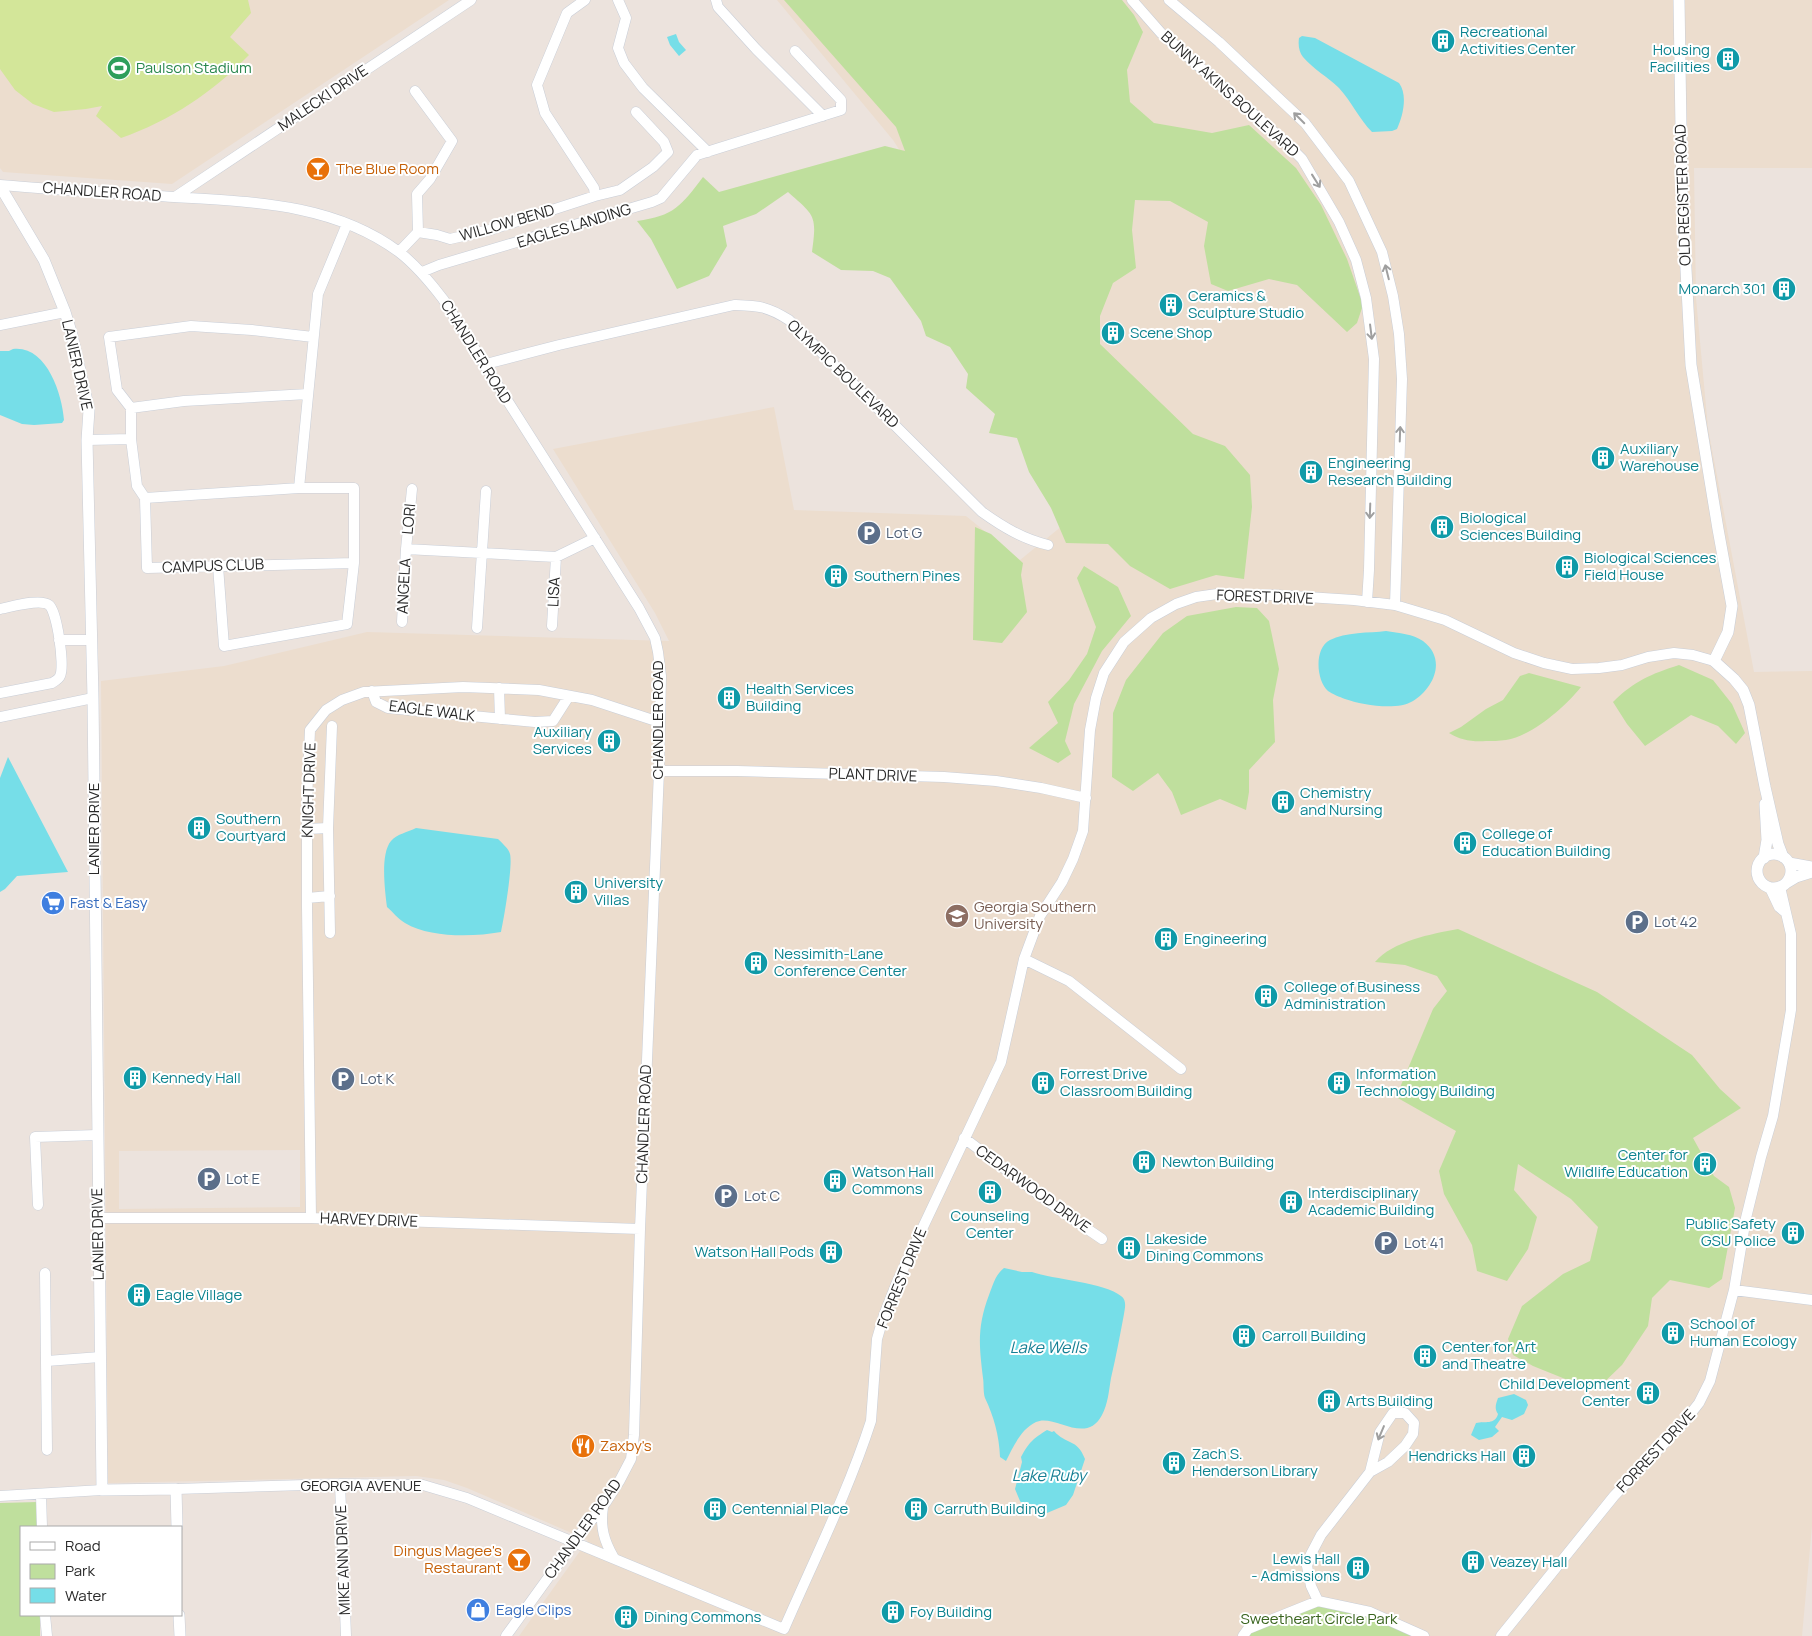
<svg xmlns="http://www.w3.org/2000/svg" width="1812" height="1636" viewBox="0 0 1812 1636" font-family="Manrope,sans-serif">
<rect width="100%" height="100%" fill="#ece3dd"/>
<path fill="#ecddce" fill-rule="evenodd" d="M0,0H449L172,184L3,172L0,168Z
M777,0H1812V168H1694L1696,298L1708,428L1754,672L1812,671V1526L1802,1636H519L588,1540L467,1488L444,1480L416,1476L108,1483L101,681L224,666L367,632L669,641L655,613L553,449L774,407L794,510L966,516L1020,560L1115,483L893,140ZM300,1150V1207L119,1209V1151Z"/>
<path fill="#bfdf9d" d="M784,0H1122L1134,15L1143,32L1127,70L1130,102L1154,123L1212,133L1249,125L1296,168L1321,205L1347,259L1363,305L1357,323L1347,332L1297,285L1269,279L1228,291L1211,284L1204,246L1208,222L1170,201L1135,200L1132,230L1136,268L1113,283L1100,316V344L1193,434L1225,446L1250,475L1252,507L1244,579L1216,575L1170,589L1130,566L1108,544L1066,543L1051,508L1029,472L1017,438L989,433L995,414L966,388L968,374L950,347L926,336L921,321L890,278L873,271L841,270L812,252C817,215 815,216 788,192L756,214L723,226L727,246L709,276L677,289L651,239L637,221C674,216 681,206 703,177L719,192L885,146L905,151L896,127Z
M975,527L991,534L1023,563L1021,575L1027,612L1002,643L973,640Z
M1084,566L1118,587L1131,616L1102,651L1074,704L1065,741L1071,754L1058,763L1029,748L1058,723L1048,702L1069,680L1087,654L1096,627L1077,578Z
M1236,607L1257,608L1269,621L1279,669L1273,700L1275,742L1249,770V792L1246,810L1220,799L1181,815L1172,792L1158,773L1133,791L1112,777L1113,713L1126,680L1163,633L1187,616Z
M1679,665L1713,680L1732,704L1745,733L1736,744L1718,726L1691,715L1645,746L1627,724L1613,702C1634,681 1651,674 1679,665Z
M1529,673L1581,687C1565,707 1532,736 1506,740C1499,741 1492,741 1486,741C1472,742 1460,740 1449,733L1461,727L1486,709L1503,700L1520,676Z
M1458,929L1597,992L1692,1055L1720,1089L1741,1108L1693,1138L1714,1176L1729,1187L1735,1208L1722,1279L1709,1288L1670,1280L1652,1298L1648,1326L1622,1365L1595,1391L1533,1366L1513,1355L1508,1339L1522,1306L1563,1274L1590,1261L1598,1227L1571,1199L1518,1164L1514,1190L1537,1217L1528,1249L1507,1281L1477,1271L1472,1245L1444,1194L1439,1171L1456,1131L1396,1097L1433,1009L1447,991L1437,976L1405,965L1375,962C1393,941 1431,934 1458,929Z
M38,1502L39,1527H21V1615H40V1636H0V1503Z
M1318,1601L1370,1612L1424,1636H1243Z"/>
<path fill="#d3e699" d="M0,0H248L251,13L230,37L249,55C213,92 170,121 121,138L96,116L102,106L86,109L54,112L33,104L15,90L0,69Z"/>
<path fill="#76dee8" d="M676,34L679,42L686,50L679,56L670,45L667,37Z
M1302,36L1315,38L1399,83C1408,95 1403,116 1397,129L1392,131L1372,132C1359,119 1352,102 1339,88C1328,77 1313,69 1303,57C1299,52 1298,45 1299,38Z
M13,349C46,345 62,393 64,420L62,423L34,425L22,424L0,415V351H9Z
M1386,631C1399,633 1413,634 1423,641C1447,659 1434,688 1413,701C1397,711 1362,705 1345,699C1340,697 1332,694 1328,691C1316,680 1314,648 1330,640C1345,632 1370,633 1386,631Z
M8,757L68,872L17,876L5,889L0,892V778Z
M416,828L498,839C502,843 509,849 510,854C513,865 504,919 501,932C473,937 430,938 405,923C398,919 393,912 387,907C385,891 380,854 391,841C397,834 408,832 416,828Z
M1004,1268L1022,1272H1032C1052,1279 1106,1283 1121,1296C1127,1300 1125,1308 1124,1314C1120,1335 1116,1357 1111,1378C1109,1390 1108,1404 1102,1415C1086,1446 1054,1413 1036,1422C1021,1429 1013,1447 1006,1461L1000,1457C999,1435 994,1417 985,1398C983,1392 984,1384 983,1378C979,1345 977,1327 989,1295C993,1285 995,1275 1004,1268Z
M1514,1394L1526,1400L1528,1405L1524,1414L1512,1420L1502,1417L1495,1427L1499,1431L1492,1437L1479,1440L1471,1435L1476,1423C1485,1421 1495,1425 1498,1414C1494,1408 1496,1404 1498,1398Z
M1047,1430L1052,1432L1054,1431C1066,1445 1077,1438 1085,1459L1073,1495L1066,1505L1047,1513L1025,1507L1020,1501L1015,1489L1022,1462L1021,1457C1030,1441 1033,1439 1047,1430Z"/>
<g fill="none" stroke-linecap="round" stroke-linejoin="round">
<g stroke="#c9ced7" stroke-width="11">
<path id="minor" d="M585,0L567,13L537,85L545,113L594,188L595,196
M618,0L626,18L618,48L624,63L643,88L708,152
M716,0L718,7L756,49L823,116
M1132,0L1161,33L1283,140L1302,159L1339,222L1356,260L1366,298L1374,359L1369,570L1367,602
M1169,0L1219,42L1305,123L1349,181L1382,252L1393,296L1399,334L1402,379L1395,605
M415,91L452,141L430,179L417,194L418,232
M0,185C58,190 116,193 174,197C252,202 333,203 399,252C416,265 430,282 443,299L639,608L655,638L658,652L661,676L659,771L640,1229L634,1435L631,1459L620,1480L606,1502L574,1542L506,1636
M175,197L471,0
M399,252L418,232L437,235L450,239L490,230L595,196L620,190L653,167L668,152L664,142L636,112
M422,272L439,265L652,202L661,198L697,155L841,110V100L795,51
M0,325L65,312
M313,337L252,330L191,326L109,337L117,390L131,408V439L137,486L145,498L147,568L354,563V488H299L318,294L347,224
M486,364L559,345L734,305C759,306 767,306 789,320L982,512C1003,527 1023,539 1048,545
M131,408L184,401L308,394
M87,440L131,439
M145,498L299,488
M406,549L556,557L595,538
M218,566L224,646L347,624L354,563
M0,609C11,607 40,598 49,605C57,611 65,666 60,676C59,679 55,681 52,683L0,693
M402,622L406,549L412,489
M552,626L556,557
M477,628L486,491
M59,640H91
M499,688L500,719
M372,691L376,702L388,708L535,722L553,721L569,696
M0,717L93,698
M659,771H737L944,777L996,781L1041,788L1086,798
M307,829L328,828
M1770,888L1779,907L1785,912
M307,898L330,896
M330,933L328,828L332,726
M1024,959L1069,981L1181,1069
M964,1138L1058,1209L1102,1239
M38,1205L35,1137L97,1135
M98,1218H311L640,1229
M311,1218L307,906V801L310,730L326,710L342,700L364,692L463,687L539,690L592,700L659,722
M45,1273L47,1450
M1734,1290L1812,1300
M47,1361L100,1357
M340,1484L346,1636
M176,1489L340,1484L423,1485L467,1498L784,1629C814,1560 848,1492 871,1421L877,1339L884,1315L897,1282L1001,1062L1024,959L1040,916L1062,882L1073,859L1083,831L1090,730L1096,698L1104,673L1124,642L1151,618L1176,604L1196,597L1217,594L1276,595L1354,600L1395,605L1445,620L1514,653L1544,663L1572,669L1599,668L1622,665L1648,657L1674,653L1693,655L1714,661
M41,1495L42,1527
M0,1496L102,1490
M603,1507C600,1527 604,1541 614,1558
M1318,1601L1311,1586L1307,1566L1311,1554L1321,1535L1370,1472L1388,1462L1405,1446L1413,1434L1414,1423L1405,1413H1393L1380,1432L1370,1472
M1318,1601L1370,1612L1424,1636
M45,1615L47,1636
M1243,1636L1248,1629L1318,1601
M1501,1636L1614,1496L1680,1427L1699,1403L1710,1381L1734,1290L1746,1218L1761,1157L1773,1116L1791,1010V934L1780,887"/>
</g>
<g stroke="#c9ced7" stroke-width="12">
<path id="tertiary" d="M1679,0L1682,193L1691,365L1718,529L1732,606L1728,632L1714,661L1734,679L1743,690L1749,705L1765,787L1778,844L1783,857
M0,186L44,260L65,312L72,335L89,410L87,440L93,698L102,1490L176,1489L177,1527
M1757 871a17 17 0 1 1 34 0a17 17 0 1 1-34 0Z
M1764,858L1767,840L1765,804
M1789,863L1812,867
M1786,883L1796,877L1812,872
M179,1615L180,1636"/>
</g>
<use href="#minor" stroke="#fff" stroke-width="10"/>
<use href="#tertiary" stroke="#fff" stroke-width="11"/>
</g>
<defs><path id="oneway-shaft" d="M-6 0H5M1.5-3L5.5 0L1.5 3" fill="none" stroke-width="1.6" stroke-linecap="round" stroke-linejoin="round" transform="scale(1.25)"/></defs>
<g stroke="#9f9f9f">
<use href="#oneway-shaft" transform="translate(1299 118) rotate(-135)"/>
<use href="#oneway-shaft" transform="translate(1316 181) rotate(58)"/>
<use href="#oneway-shaft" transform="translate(1387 272) rotate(-104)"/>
<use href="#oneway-shaft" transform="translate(1371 332) rotate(83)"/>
<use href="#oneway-shaft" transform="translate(1400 434) rotate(-88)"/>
<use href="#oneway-shaft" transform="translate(1370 511) rotate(92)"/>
<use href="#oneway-shaft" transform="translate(1381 1433) rotate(113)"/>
</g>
<defs>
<g id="building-disc" transform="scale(1.25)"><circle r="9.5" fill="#0f9aa8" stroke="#fff"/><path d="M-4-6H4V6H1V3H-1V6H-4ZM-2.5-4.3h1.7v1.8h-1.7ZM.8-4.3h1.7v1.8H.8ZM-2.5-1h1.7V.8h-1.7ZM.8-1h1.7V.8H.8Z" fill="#fff"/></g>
<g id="stadium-disc" transform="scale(1.25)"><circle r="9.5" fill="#2e9e5b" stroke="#fff"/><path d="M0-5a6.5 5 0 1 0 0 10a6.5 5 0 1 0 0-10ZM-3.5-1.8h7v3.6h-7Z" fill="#fff"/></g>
<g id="bar-disc" transform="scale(1.25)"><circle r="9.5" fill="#e8710a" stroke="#fff"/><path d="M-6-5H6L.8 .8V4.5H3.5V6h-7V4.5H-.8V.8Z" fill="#fff"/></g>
<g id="parking-disc" transform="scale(1.25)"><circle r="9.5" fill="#5c6f8a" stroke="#fff"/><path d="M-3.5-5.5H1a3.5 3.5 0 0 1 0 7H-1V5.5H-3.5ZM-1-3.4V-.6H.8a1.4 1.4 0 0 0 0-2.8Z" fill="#fff"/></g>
<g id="supermarket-disc" transform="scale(1.25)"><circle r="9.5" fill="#3f7fe0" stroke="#fff"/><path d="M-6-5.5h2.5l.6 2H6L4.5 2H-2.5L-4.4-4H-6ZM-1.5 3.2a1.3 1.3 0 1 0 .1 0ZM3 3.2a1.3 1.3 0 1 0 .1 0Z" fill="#fff"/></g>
<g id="university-disc" transform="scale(1.25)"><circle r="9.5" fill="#8d6e63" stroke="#fff"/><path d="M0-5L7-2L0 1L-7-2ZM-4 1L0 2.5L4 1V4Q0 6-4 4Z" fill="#fff"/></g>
<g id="restaurant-disc" transform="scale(1.25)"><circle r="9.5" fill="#e8710a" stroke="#fff"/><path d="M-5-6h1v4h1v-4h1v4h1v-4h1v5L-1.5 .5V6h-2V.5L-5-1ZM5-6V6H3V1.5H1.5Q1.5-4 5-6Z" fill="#fff"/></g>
<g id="shop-disc" transform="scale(1.25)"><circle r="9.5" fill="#3f7fe0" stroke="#fff"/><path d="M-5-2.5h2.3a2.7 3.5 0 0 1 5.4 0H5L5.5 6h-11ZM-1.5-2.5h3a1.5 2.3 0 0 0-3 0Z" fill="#fff"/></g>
</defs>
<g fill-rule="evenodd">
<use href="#building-disc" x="1443" y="41"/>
<use href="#building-disc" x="1728" y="59"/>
<use href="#stadium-disc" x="119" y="68"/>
<use href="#bar-disc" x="318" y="169"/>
<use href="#building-disc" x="1784" y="289"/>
<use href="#building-disc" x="1171" y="305"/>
<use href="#building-disc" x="1113" y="333"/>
<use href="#building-disc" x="1603" y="458"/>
<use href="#building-disc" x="1311" y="472"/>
<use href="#building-disc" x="1442" y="527"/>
<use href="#parking-disc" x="869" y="533"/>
<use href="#building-disc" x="1567" y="567"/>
<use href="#building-disc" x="836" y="576"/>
<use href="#building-disc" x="729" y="698"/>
<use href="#building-disc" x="609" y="741"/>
<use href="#building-disc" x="1283" y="802"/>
<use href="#building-disc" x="199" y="828"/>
<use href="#building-disc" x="1465" y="843"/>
<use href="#building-disc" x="576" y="892"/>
<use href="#supermarket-disc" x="53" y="903"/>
<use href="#university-disc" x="957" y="916"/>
<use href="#parking-disc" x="1637" y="922"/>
<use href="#building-disc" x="1166" y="939"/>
<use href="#building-disc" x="756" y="963"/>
<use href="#building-disc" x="1266" y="996"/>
<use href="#building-disc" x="135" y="1078"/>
<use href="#parking-disc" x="343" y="1079"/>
<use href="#building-disc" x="1043" y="1083"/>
<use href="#building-disc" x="1339" y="1083"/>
<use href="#building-disc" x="1144" y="1162"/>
<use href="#building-disc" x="1705" y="1164"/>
<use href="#parking-disc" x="209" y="1179"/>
<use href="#building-disc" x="835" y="1181"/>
<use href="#building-disc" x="990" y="1192"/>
<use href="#parking-disc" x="726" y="1196"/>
<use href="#building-disc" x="1291" y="1202"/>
<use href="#building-disc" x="1793" y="1233"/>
<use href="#parking-disc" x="1386" y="1243"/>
<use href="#building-disc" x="1129" y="1248"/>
<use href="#building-disc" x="831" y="1252"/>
<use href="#building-disc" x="139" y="1295"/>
<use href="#building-disc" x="1673" y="1333"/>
<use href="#building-disc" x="1244" y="1336"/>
<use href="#building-disc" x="1425" y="1356"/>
<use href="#building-disc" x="1648" y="1393"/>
<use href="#building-disc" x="1329" y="1401"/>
<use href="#restaurant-disc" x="583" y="1446"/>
<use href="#building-disc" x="1524" y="1456"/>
<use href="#building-disc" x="1174" y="1463"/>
<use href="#building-disc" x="715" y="1509"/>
<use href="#building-disc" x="916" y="1509"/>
<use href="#bar-disc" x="519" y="1560"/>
<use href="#building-disc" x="1473" y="1562"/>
<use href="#building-disc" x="1358" y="1568"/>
<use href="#shop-disc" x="478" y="1610"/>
<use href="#building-disc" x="893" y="1612"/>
<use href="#building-disc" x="626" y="1617"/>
</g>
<g text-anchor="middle" stroke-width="4" stroke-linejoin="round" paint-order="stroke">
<g font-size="15" fill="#0d838f" stroke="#fff" text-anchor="start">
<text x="1460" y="37">Recreational<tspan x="1460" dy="17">Activities Center</tspan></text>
<text x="1710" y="55" text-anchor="end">Housing<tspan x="1710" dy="17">Facilities</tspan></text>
<text x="1766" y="294" text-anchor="end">Monarch 301</text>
<text x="1188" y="301">Ceramics &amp;<tspan x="1188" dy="17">Sculpture Studio</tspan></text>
<text x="1130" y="338">Scene Shop</text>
<text x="1620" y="454">Auxiliary<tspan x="1620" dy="17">Warehouse</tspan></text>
<text x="1328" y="468">Engineering<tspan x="1328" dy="17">Research Building</tspan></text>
<text x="1460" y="523">Biological<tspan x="1460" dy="17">Sciences Building</tspan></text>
<text x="1584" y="563">Biological Sciences<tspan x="1584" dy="17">Field House</tspan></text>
<text x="854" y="581">Southern Pines</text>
<text x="746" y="694">Health Services<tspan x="746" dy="17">Building</tspan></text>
<text x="592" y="737" text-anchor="end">Auxiliary<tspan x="592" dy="17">Services</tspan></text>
<text x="1300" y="798">Chemistry<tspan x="1300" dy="17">and Nursing</tspan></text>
<text x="216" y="824">Southern<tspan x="216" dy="17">Courtyard</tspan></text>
<text x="1482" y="839">College of<tspan x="1482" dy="17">Education Building</tspan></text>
<text x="594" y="888">University<tspan x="594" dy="17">Villas</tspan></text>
<text x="1184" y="944">Engineering</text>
<text x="774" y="959">Nessimith-Lane<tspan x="774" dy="17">Conference Center</tspan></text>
<text x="1284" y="992">College of Business<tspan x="1284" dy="17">Administration</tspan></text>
<text x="1060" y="1079">Forrest Drive<tspan x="1060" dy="17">Classroom Building</tspan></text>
<text x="1356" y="1079">Information<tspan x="1356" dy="17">Technology Building</tspan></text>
<text x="152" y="1083">Kennedy Hall</text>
<text x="1688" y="1160" text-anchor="end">Center for<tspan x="1688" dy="17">Wildlife Education</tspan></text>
<text x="1162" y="1167">Newton Building</text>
<text x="852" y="1177">Watson Hall<tspan x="852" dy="17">Commons</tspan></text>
<text x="1308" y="1198">Interdisciplinary<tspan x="1308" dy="17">Academic Building</tspan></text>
<text x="990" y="1221" text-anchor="middle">Counseling<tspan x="990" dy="17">Center</tspan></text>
<text x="1776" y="1229" text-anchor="end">Public Safety<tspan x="1776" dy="17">GSU Police</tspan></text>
<text x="1146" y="1244">Lakeside<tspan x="1146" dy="17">Dining Commons</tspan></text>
<text x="814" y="1257" text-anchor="end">Watson Hall Pods</text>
<text x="156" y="1300">Eagle Village</text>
<text x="1690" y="1329">School of<tspan x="1690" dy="17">Human Ecology</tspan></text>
<text x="1262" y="1341">Carroll Building</text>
<text x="1442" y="1352">Center for Art<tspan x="1442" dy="17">and Theatre</tspan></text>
<text x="1630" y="1389" text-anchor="end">Child Development<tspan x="1630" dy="17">Center</tspan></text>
<text x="1346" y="1406">Arts Building</text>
<text x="1192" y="1459">Zach S.<tspan x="1192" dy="17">Henderson Library</tspan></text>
<text x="1506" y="1461" text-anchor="end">Hendricks Hall</text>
<text x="732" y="1514">Centennial Place</text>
<text x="934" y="1514">Carruth Building</text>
<text x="1340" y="1564" text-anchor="end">Lewis Hall<tspan x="1340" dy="17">- Admissions</tspan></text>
<text x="1490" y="1567">Veazey Hall</text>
<text x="910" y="1617">Foy Building</text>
<text x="644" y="1622">Dining Commons</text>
</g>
<g font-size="15" fill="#27864d" stroke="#fff" text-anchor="start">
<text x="136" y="73">Paulson Stadium</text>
</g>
<g font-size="15" fill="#2a2a2a" stroke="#fff">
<text transform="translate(1230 94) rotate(42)" y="5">BUNNY AKINS BOULEVARD</text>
<text transform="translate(323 98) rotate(-34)" y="5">MALECKI DRIVE</text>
<text transform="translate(102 192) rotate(4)" y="5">CHANDLER ROAD</text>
<text transform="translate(1683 195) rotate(-92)" y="5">OLD REGISTER ROAD</text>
<text transform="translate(507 223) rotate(-16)" y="5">WILLOW BEND</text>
<text transform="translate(574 226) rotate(-17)" y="5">EAGLES LANDING</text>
<text transform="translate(476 352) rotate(58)" y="5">CHANDLER ROAD</text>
<text transform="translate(77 365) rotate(77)" y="5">LANIER DRIVE</text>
<text transform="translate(843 374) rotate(44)" y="5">OLYMPIC BOULEVARD</text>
<text transform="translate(409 519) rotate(-85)" y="5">LORI</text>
<text transform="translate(213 566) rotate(-2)" y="5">CAMPUS CLUB</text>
<text transform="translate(404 586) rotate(-87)" y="5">ANGELA</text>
<text transform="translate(554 592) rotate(-87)" y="5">LISA</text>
<text transform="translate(1265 597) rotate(2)" y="5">FOREST DRIVE</text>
<text transform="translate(432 711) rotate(7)" y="5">EAGLE WALK</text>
<text transform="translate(658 720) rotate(-90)" y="5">CHANDLER ROAD</text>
<text transform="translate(873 775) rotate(2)" y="5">PLANT DRIVE</text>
<text transform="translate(309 790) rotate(-88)" y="5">KNIGHT DRIVE</text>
<text transform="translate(94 829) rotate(-90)" y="5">LANIER DRIVE</text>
<text transform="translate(644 1124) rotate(-88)" y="5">CHANDLER ROAD</text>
<text transform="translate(1033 1189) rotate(36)" y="5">CEDARWOOD DRIVE</text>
<text transform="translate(369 1220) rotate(2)" y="5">HARVEY DRIVE</text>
<text transform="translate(98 1234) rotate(-91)" y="5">LANIER DRIVE</text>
<text transform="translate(902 1278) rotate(-68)" y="5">FORREST DRIVE</text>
<text transform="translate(1656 1451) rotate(-47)" y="5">FORREST DRIVE</text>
<text x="361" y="1491">GEORGIA AVENUE</text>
<text transform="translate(583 1529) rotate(-54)" y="5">CHANDLER ROAD</text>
<text transform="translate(343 1560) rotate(-92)" y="5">MIKE ANN DRIVE</text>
</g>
<g font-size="15" fill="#c56008" stroke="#fff" text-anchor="start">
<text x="336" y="174">The Blue Room</text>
<text x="600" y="1451">Zaxby's</text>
<text x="502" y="1556" text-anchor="end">Dingus Magee's<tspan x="502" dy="17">Restaurant</tspan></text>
</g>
<g font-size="15" fill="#4e5e75" stroke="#fff" text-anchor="start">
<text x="886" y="538">Lot G</text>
<text x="1654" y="927">Lot 42</text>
<text x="360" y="1084">Lot K</text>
<text x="226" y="1184">Lot E</text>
<text x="744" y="1201">Lot C</text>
<text x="1404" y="1248">Lot 41</text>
</g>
<g font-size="15" fill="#366cbe" stroke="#fff" text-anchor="start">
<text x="70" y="908">Fast &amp; Easy</text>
<text x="496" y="1615">Eagle Clips</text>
</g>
<g font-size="15" fill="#785e54" stroke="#fff" text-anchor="start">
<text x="974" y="912">Georgia Southern<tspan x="974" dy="17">University</tspan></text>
</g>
<g font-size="15" fill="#39641e" stroke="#fff">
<text x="1319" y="1624">Sweetheart Circle Park</text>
</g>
<g font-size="16" font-style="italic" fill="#157f94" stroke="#fff">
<text x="1048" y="1353">Lake Wells</text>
<text x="1049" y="1481">Lake Ruby</text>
</g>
</g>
<rect x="20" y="1526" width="162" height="90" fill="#ffffff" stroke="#aaaaaa"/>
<rect x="30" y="1542" width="25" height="8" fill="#ffffff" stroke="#aaaaaa"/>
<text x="65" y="1551" font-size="15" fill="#2a2a2a">Road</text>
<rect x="30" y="1564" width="25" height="15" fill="#bfdf9d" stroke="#aaaaaa"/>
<text x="65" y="1576" font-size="15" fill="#2a2a2a">Park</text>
<rect x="30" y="1588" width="25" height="15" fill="#76dee8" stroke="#aaaaaa"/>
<text x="65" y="1601" font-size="15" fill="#2a2a2a">Water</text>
</svg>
